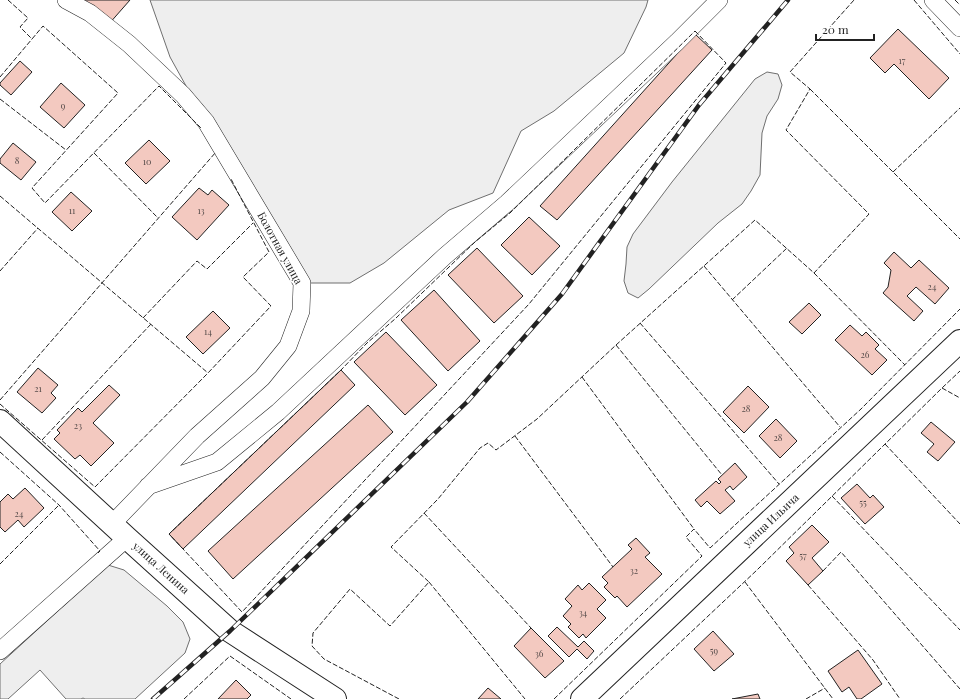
<svg xmlns="http://www.w3.org/2000/svg" width="960" height="699" viewBox="0 0 960 699" font-family="'Playfair Display',serif">
<rect width="100%" height="100%" fill="#fff"/>
<path fill="#eee" stroke="#6f6f6f" d="M150,0H648L646,7L624,53L554,111L521,131L493,193L449,210L384,263L350,283H302L206,122L170,57Z
M767,72L778,74L782,85L778,99L767,116L762,133L760,175L751,191L742,204L718,223L649,289L638,298L628,293L624,281L626,264L627,247L633,234L672,182L755,79Z
M108,565L124,570L167,606L183,622L190,639L185,653L135,699H85L83,698L81,699H66L40,670L8,699H0V664Z"/>
<path fill="#f3c9c0" stroke="#222" d="M81,0H130L108,25Z
M898,29L949,78L929,99L894,64L885,73L870,58Z
M695,34L712,50L557,220L540,206Z
M20,61L32,72L11,95L0,85V83Z
M61,83L85,105L64,128L40,107Z
M149,140L170,161L146,184L125,163Z
M13,143L36,162L21,180L0,163V159Z
M199,188L208,195L212,190L229,205L197,240L172,217Z
M71,192L92,211L72,231L52,212Z
M529,217L560,246L532,275L501,245Z
M477,248L523,296L494,323L448,275Z
M894,252L911,268L919,260L949,288L935,304L916,287L907,296L923,311L914,321L883,293L888,287L891,270L884,263Z
M434,290L480,341L448,371L401,320Z
M809,303L821,315L802,334L789,322Z
M213,311L230,328L203,354L186,337Z
M850,325L862,336L866,332L879,345L875,349L887,360L872,375L835,340Z
M386,332L437,385L405,415L354,362Z
M38,368L58,385L51,393L56,398L42,413L17,392Z
M341,370L355,385L183,549L169,534Z
M109,385L120,395L93,423L114,443L91,466L80,455L75,459L54,439L60,433L57,430L78,408L82,412Z
M748,386L769,407L744,433L723,412Z
M368,405L393,432L233,579L208,551Z
M776,419L797,441L780,458L759,436Z
M931,422L955,442L938,461L927,452L934,444L921,433Z
M735,463L747,477L733,490L730,486L725,490L735,501L720,514L707,501L701,507L695,500L716,481L719,484L721,482L718,479Z
M857,484L870,498L873,495L884,507L865,524L841,498Z
M25,488L44,508L24,527L18,520L5,532L0,527V502L8,494L13,499Z
M812,525L829,542L812,558L823,571L808,585L786,561L794,553L789,547Z
M636,538L650,553L645,557L662,574L627,607L617,596L615,598L604,587L608,583L602,577L632,549L628,545Z
M589,583L606,600L597,609L606,618L586,638L583,634L579,638L568,627L571,624L563,616L572,606L565,599L578,585L582,590Z
M557,627L578,647L584,641L594,651L587,659L577,649L569,657L548,636Z
M531,628L564,661L545,678L514,646Z
M713,631L734,654L714,671L694,649Z
M858,650L882,684L861,699H857L849,687L842,692L828,671Z
M236,680L251,695L247,699H218Z
M488,688L501,699H478Z
M758,694L760,699H732Z"/>
<g fill="none" stroke-linecap="round" stroke-linejoin="round">
<g stroke="#222" stroke-width="18">
<path id="minor" d="M66,0L90,13L129,44L183,95L206,122L302,283L301,311L288,346L262,378L197,436L112,524
M933,0L960,28
M148,486L217,462L278,412L445,256L507,203L677,42L719,0
M0,651L127,538"/>
</g>
<g stroke="#222" stroke-width="24">
<path id="tertiary" d="M0,421L127,538L230,631L335,699"/>
</g>
<g stroke="#222" stroke-width="24">
<path id="secondary" d="M582,699L960,341"/>
</g>
<use href="#minor" stroke="#fff" stroke-width="17"/>
<use href="#tertiary" stroke="#fff" stroke-width="22"/>
<use href="#secondary" stroke="#fff" stroke-width="22"/>
<g stroke="#222" stroke-width="4.5">
<path id="rail" d="M153,699L230,631L467,402L562,294L699,105L788,0"/>
</g>
<use href="#rail" stroke="#fff" stroke-width="3" stroke-dasharray="9" stroke-linecap="butt"/>
<path stroke="#222" stroke-width="1" stroke-dasharray="5 2" stroke-linecap="butt" d="M8,0L28,18L20,27L32,39L43,26L118,93L32,188L45,203L159,86L202,129
M914,0L960,54
M955,0L960,5
M695,31L726,63L529,304L242,612L169,534L341,370L367,343L395,319L475,242L510,213Z
M0,77L32,39
M810,89L960,239
M0,99L66,150
M94,153L158,218
M893,172L960,108
M0,196L208,373
M704,266L840,427
M0,271L38,228
M814,273L905,365
M732,300L787,248
M143,318L197,261L207,269L253,223
M640,323L779,484
M616,345L722,475
M582,377L694,529
M942,388L960,398
M0,400L216,152
M0,404L95,487L208,373L271,306L243,277L269,252L231,179
M515,436L613,567
M42,440L151,324
M885,444L960,524
M0,452L59,505L100,551L98,553
M832,496L960,630
M424,513L531,628
M0,564L59,505
M823,571L841,552L960,689
M429,582L525,699
M745,582L833,699
M808,585L873,660L900,699
M184,699L230,656L291,699
M399,699L324,659L312,646L313,633L350,589L390,626L429,582L391,547L438,499L480,448L488,443L496,450L537,419L616,345L755,220L814,273L869,214L786,130L810,89L790,72L854,0
M554,699L702,556L686,537L694,529L710,548L861,409L960,309
M620,699L757,570L942,388L960,371
M806,699L825,688"/>
</g>
<g text-anchor="middle" stroke-width="3" stroke-linejoin="round" paint-order="stroke">
<g font-size="9" fill="#564c4a">
<text x="902" y="64">17</text>
<text x="63" y="109">9</text>
<text x="17" y="164">8</text>
<text x="147" y="165">10</text>
<text x="72" y="214">11</text>
<text x="201" y="214">13</text>
<text x="932" y="290">24</text>
<text x="208" y="335">14</text>
<text x="865" y="358">26</text>
<text x="38" y="392">21</text>
<text x="746" y="412">28</text>
<text x="78" y="429">23</text>
<text x="778" y="441">28</text>
<text x="863" y="506">55</text>
<text x="19" y="517">24</text>
<text x="803" y="559">57</text>
<text x="634" y="574">32</text>
<text x="583" y="616">34</text>
<text x="714" y="654">59</text>
<text x="539" y="657">36</text>
</g>
<g font-size="11" fill="#222" stroke="#fff">
<text transform="translate(280 248) rotate(61)" y="4">Болотная улица</text>
<text transform="translate(771 520) rotate(-43)" y="4">улица Ильича</text>
<text transform="translate(161 568) rotate(42)" y="4">улица Ленина</text>
</g>
</g>
<path d="M816 34v6h58v-6" fill="none" stroke="#222222" stroke-width="2"/>
<text x="822" y="34" font-size="12" fill="#222222" stroke="#ffffff" stroke-width="3" paint-order="stroke">20 m</text>
</svg>
